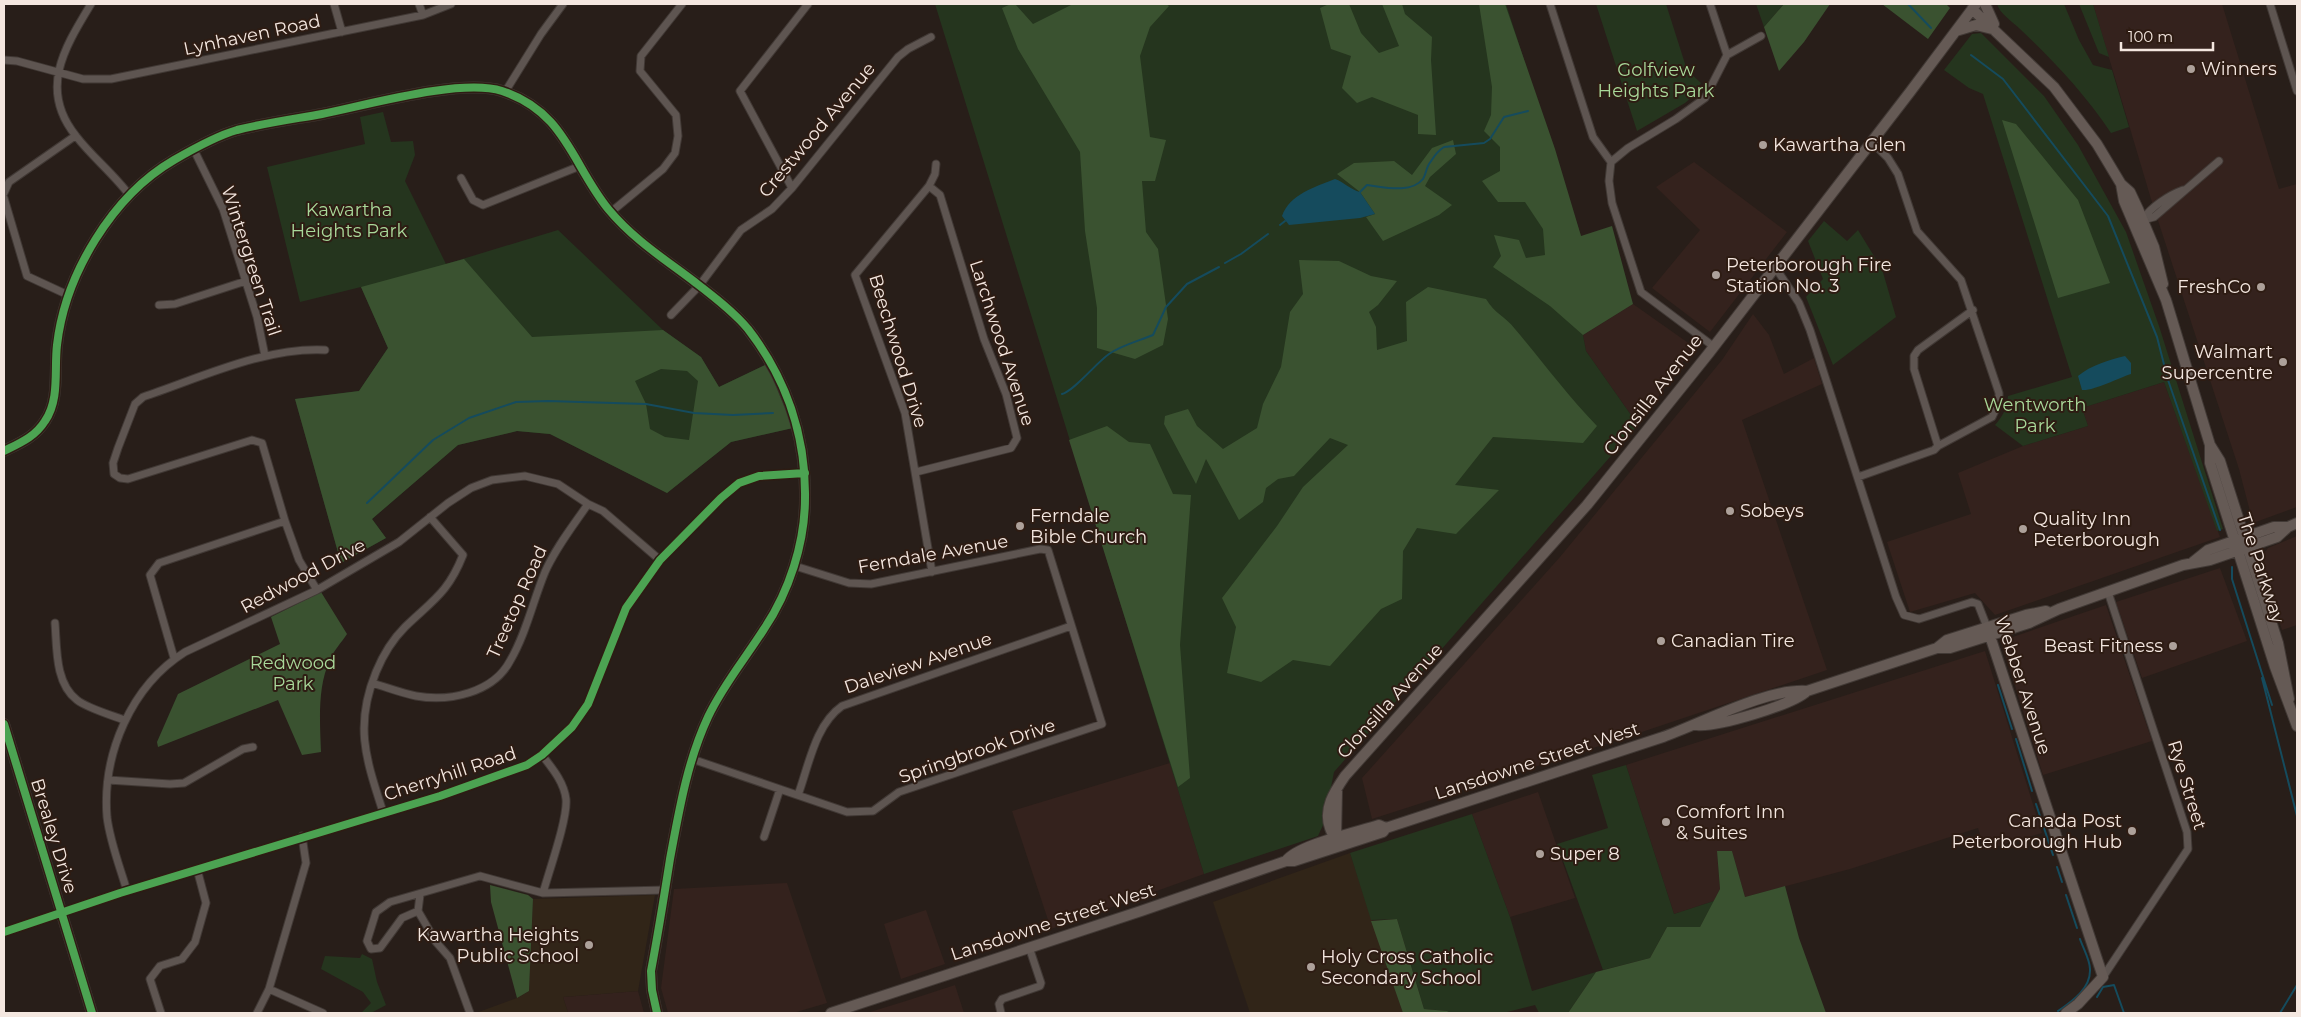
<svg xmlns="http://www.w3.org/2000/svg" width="2301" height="1017" viewBox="0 0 2301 1017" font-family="Montserrat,sans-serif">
<rect width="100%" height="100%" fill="#281e19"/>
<path fill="#34221d" d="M2093,4H2222L2279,189L2297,184V507L2253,523L2239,469L2151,199Z
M1694,162L1787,232L1710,332L1652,288L1700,230L1656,187Z
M1633,304L1694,347L1638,425L1586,351L1583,335Z
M1753,314L1769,335L1784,374L1814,358L1822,384L1742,420L1827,670L1618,740L1372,819L1362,778L1560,557L1722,360Z
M2164,382L2220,537L1995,615L1975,593L1910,612L1887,542L1971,514L1958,473L2023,446L2088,426L2082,408Z
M2297,536V625L2282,630L2263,570V555L2268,548Z
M2220,568L2247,641L2142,678L2116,602Z
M2106,605L2152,741L2043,775L2001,641Z
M1985,651L2042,833L1985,850L1978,828L1850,869L1745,897L1732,851H1717L1720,889L1714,901L1674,914L1626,765Z
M1170,763L1204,874L1051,929L1012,811Z
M1538,792L1575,898L1510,917L1472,814Z
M787,883L827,1003L793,1013H668L661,988L674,889Z
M926,910L945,964L901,979L884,924Z
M955,985L964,1013H867L909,1000Z
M638,991L644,1013H568L563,997Z"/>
<path fill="#312518" d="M1350,853L1403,1013H1250L1213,902Z
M655,895L638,991L563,997L568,1013H476L517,998L529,991L533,899Z"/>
<path fill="#25351e" d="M935,4H1506L1581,236L1583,335L1586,351L1638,425L1334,772L1324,823L1318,836L1204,874Z
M1596,4H1666L1687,70L1701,83L1692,97L1685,103L1637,131Z
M1756,4H1784L1764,27Z
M1997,4H2064L2079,40L2093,65L2112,70L2129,127L2111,133C2085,94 2054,61 2020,29C2013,22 1999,13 1997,4Z
M2079,4H2093L2109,57L2099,53Z
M1981,33L2044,96L2078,145L2126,232L2159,326L2223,529L2217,531L2164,382L2082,408L2088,426L2023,446L1995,425C2003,416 2007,408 2008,396L2072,377L1983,94L1969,88L1944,70L1972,34Z
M383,112L391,142L413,141L415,155L405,181L446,264L558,230L663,330L701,357L719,387L765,365L773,379L793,428L731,442L667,493L550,434L517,431L458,445L372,519L386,538L341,563L295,399L359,391L388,348L361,287L300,302L267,167L365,144L360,117Z
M1824,221L1847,241L1858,230L1882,269L1896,317L1833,365L1806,297L1823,279L1808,241Z
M1626,765L1674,914L1714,901L1700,927H1667L1650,958L1603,970L1557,844L1608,828L1592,775Z
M1472,814L1510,917L1532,991L1596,972L1568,1013H1539L1535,1005L1503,1013H1451L1447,1011L1424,1009L1397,919L1371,920L1350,853Z
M362,954L372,959L377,982L386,1005L371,1013H361L371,1003L363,992L321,969L325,956L360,958Z"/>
<path fill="#3a5230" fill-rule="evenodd" d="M1011,4H1015L1033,24L1073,4H1166L1169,6L1150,27L1140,56L1150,137L1166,140L1155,181H1142L1146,232L1158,249L1168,319L1163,345L1135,359L1097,348V308L1085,231L1080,152L1018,49L1002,8Z
M1329,4H1349L1361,33L1379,53L1399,46L1382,4H1402L1405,14L1432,37L1431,60L1436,135L1418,134V115L1372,97L1357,103L1342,88L1351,56L1331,49L1320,8Z
M1479,4H1505L1555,149L1581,236L1612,226L1633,304L1583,335L1550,306L1493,267L1501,256L1494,235L1519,240L1526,258L1545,255L1543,229L1525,202H1498L1482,181L1500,171V147L1484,131L1491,115L1492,87Z
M1784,4H1830L1804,42L1779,71L1764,27Z
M1882,4H1946L1950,8L1928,39Z
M2002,120L2016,124L2078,200L2110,283L2058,298Z
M1453,140L1456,154L1430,177L1425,186L1452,205L1439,215L1383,241L1366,217L1375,214L1360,192L1337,174L1354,163L1394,161L1412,175L1432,148Z
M464,259L532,337L663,330L701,357L719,387L765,365L773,379L793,428L731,442L667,493L550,434L517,431L458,445L372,519L386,538L341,563L295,399L359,391L388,348L361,287ZM661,369L687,371L698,381L689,440L665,437L650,429L646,404L635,381Z
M1299,260L1339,261L1371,276L1397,281L1378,305L1369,312L1376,327L1377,350L1407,341L1406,302L1428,287L1486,299C1495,314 1505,316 1515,329C1542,361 1567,395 1597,426L1583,443L1493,437L1455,485L1499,490L1456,534L1417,528L1403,551L1402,599L1381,609L1330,666L1293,660L1261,682L1227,673L1236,627L1222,598L1277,526L1303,487L1348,445L1330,438L1294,476L1278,479L1266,488L1263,502L1239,520L1206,459L1196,484L1164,424L1165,416L1188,409L1197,426L1223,449L1257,428L1263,404L1281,367L1290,312L1303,294Z
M1107,426L1129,442L1150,444L1173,494L1191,495L1180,645L1190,778L1178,787L1069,440Z
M321,592L347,634C342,642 333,651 330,660C317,687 320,723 321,752L302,755L278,700L158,747L157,742L178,694L280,644L271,617Z
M1717,851H1732L1745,897L1785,886L1799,938L1826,1013H1568L1596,972L1650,958L1667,927H1700L1720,889Z
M490,885L528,895L533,899L529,991L517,998L491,902Z
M1397,919L1424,1009L1447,1011L1451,1013H1403L1371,921Z"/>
<path fill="#154b5d" d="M1335,179C1344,182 1351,190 1360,192L1375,214L1360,218L1289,225L1282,216C1290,194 1315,187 1335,179Z
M2125,356L2131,363V374C2118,378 2094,391 2082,390L2078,376C2091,365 2109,360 2125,356Z"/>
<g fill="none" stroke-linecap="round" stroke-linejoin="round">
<path stroke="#154b5d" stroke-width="2" d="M1908,4L1931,28
M1971,55L2003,79L2108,216L2157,337L2168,380L2220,530
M1360,192L1367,185C1384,187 1411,194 1423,179C1426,174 1426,169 1429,164C1434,157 1436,152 1444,147L1484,143L1490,139L1504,117L1528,111
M1280,225L1285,221
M1225,263L1241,254L1268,234
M1062,394C1074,391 1096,363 1109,354C1122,345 1139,341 1153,335L1166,307L1187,284L1219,267
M367,503L433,440L469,418L516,402L548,401L646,404L694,413L733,415L773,413
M2232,567V579L2272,705L2258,661
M2262,678L2297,816
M1998,685L2012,729
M2016,739L2032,791
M2036,804L2053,855
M2057,867L2062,882
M2066,895L2077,928
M2097,997L2103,987L2114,985L2124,1013
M2058,1011C2071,1002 2091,989 2090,969C2090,960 2083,948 2080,939
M2280,1013L2297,985"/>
<g stroke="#413935" stroke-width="9">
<path id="street" d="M91,4C65,47 38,89 76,136C92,157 114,174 130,196
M334,4L342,32
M419,4L423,15
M1550,4L1593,137L1611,162
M1710,4L1727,55
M2270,4L2297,91
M4,60L17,61L83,79H111L423,15L451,4
M505,92L541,34L563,4
M194,150L223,209L257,317L265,356
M461,178L473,200L483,205L580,166
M792,188L740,91L808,4
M4,193L9,182L75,136
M4,198L27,276L68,295
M611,212L663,169L675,153L678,136L676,115L640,71L641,56L682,4
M2143,219C2151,207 2169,195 2183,190
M2139,221L2154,217L2219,161
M1775,267L1799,303L1810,330L1896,597L1904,615L1919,619L1972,602L1978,604L1987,627
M159,305L175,304L246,281
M671,315L699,286L741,230L772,209L792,188L898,57L908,49L931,37
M1713,346L1641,292L1612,203L1609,181L1611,162L1628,148L1676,119L1705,98L1727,55L1761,36
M1938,446L1914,369V356L1918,350L1973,310
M916,472L1011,448L1017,438L1006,394L984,339L940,195L929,186
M1858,477L1934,450L1938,446L1992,417L1999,402V393L1961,280L1917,231L1898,174L1888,158L1872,142
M932,572L905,413L855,275L929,186L935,174L936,164
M317,590L299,560L285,521L262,443L252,440L128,479L120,478L114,474L113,463L118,448L135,404L143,397C200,378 264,347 325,350
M55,623C57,649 55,683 77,700C87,708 111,715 124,720
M174,658L150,575L159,563L285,521
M372,683C386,687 401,693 416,696C449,702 493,693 510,661C526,634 533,601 545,572C556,547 573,526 588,504
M542,755C552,768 564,782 566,799C568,818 549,871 543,893
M692,759L847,812L873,811L899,792L1102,724L1048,550L1040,549L871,584L849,583L795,566
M108,780L170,784L184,783L243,749L253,747
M798,795C809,765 815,725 842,706L1071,626
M383,812C366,759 354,726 376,672C383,655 392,640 405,627C433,600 448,593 463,555L430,517
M764,837L780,789
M127,891C120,867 110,842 107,817C102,754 131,686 185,652L317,590L399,542L448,503L471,488L492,480L525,476L558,484L588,504L603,511L660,560
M420,895L418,911L436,942L450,958L470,1013
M418,911L402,918L380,948L371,949L367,941L376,912L390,902L480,876L543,893L665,890
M4,932L120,893L440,796L527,765L542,755L572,727L588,704L626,608L660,560L721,498L739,483L759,476L805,473
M2103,977L2188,849L2187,832L2108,592
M269,989L323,1013
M161,1013L150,979L160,966L182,959L195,942L206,903L197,869
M257,1013L269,989L306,863L302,836
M1001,1013L999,1004L1002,999L1040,986L1041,983L1029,947"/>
</g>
<g stroke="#413935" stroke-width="12">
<path id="secondary" d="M1985,4L1994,24
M1972,9L2054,87L2097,144L2121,184L2130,192L2138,209L2154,247L2163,284
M1956,31L1976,25L1992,29
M2121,184L2124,201L2166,300L2210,445L2220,461L2278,643L2289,699
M2210,446V463L2275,667L2297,726
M4,451C20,443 35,437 45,421C60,399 54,370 57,345C65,275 112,196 174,160C193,149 216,136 237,130C265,123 294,119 322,114C367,105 461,78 502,91C566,112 572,165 609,210C634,240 666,260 696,283C713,296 734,312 748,329C786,378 806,436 805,498C805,543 789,592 764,629C745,659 723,685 708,717C687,762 679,811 670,859C664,897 658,934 651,971L652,990L657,1013
M2193,562L2208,550L2274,527H2288L2297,523
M1987,627L2103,977L2078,1004L2066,1013
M1937,648L1947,640L2026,615L2046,611
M4,724L92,1013
M1697,725C1718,727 1792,705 1807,691
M1336,839L1337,791
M1338,846C1336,840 1332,834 1330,828C1323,809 1334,792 1345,776L1587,505L1709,353L1910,92L1976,4
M1286,861C1297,845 1358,832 1379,825L1386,828
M831,1013L1141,911L1286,861H1294L1383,832L1386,828L1663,737C1702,723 1767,688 1807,691L1937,648H1950L2029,623L2059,609L2183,565L2210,560L2277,537L2288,527"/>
</g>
<use href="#street" stroke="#5e5551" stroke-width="7"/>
<use href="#secondary" stroke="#655a55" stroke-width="10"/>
<g stroke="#2e1c13" stroke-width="11">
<path id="cycleway" d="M4,451C20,443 35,437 45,421C60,399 54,370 57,345C65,275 112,196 174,160C193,149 216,136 237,130C265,123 294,119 322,114C367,105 461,78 502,91C566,112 572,165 609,210C634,240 666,260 696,283C713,296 734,312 748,329C786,378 806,436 805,498C805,543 789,592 764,629C745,659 723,685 708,717C687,762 679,811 670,859C664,897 658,934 651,971L652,990L657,1013
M4,724L92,1013
M4,932L120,893L440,796L527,765L542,755L572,727L588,704L626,608L660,560L721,498L739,483L759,476L805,473"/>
</g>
<use href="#cycleway" stroke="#4ca352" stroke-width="8"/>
</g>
<g fill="#ada19a" stroke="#2e1c13" stroke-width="2">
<circle cx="2191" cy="69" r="5"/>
<circle cx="1763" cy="145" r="5"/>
<circle cx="1716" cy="275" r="5"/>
<circle cx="2261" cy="287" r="5"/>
<circle cx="2283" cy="362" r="5"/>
<circle cx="1730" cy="511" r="5"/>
<circle cx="1020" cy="526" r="5"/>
<circle cx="2023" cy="529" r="5"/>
<circle cx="1661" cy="641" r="5"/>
<circle cx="2173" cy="646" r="5"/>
<circle cx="1666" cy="822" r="5"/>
<circle cx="2132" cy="831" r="5"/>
<circle cx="1540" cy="854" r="5"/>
<circle cx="589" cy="945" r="5"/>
<circle cx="1311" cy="967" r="5"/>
</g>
<g text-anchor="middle" stroke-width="4" stroke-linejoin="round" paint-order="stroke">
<g font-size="18" fill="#f4e7e0" stroke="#2e1c13">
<text transform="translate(252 35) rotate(-12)" y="6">Lynhaven Road</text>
<text transform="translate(817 130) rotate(-50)" y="6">Crestwood Avenue</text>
<text transform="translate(251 261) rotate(72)" y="6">Wintergreen Trail</text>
<text transform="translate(1002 343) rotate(72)" y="6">Larchwood Avenue</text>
<text transform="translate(898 351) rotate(73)" y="6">Beechwood Drive</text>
<text transform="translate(1653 395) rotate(-52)" y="6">Clonsilla Avenue</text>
<text transform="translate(933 554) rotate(-10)" y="6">Ferndale Avenue</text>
<text transform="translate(2261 568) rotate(72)" y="6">The Parkway</text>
<text transform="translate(303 576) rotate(-28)" y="6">Redwood Drive</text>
<text transform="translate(517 602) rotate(-66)" y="6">Treetop Road</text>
<text transform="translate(918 663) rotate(-19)" y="6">Daleview Avenue</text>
<text transform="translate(2023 685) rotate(72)" y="6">Webber Avenue</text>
<text transform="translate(1390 701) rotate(-48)" y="6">Clonsilla Avenue</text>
<text transform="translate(977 751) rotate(-19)" y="6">Springbrook Drive</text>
<text transform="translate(1537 761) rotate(-18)" y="6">Lansdowne Street West</text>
<text transform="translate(450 774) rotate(-18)" y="6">Cherryhill Road</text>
<text transform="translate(2187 785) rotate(73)" y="6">Rye Street</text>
<text transform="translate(54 836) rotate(73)" y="6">Brealey Drive</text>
<text transform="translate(1053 922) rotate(-18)" y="6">Lansdowne Street West</text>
</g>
<g font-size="18" fill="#f4e7e0" stroke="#2e1c13" text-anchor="start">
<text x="2201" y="75">Winners</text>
<text x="1773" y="151">Kawartha Glen</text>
<text x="1726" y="271">Peterborough Fire<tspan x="1726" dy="21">Station No. 3</tspan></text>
<text x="2251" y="293" text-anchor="end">FreshCo</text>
<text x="2273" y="358" text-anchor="end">Walmart<tspan x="2273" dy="21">Supercentre</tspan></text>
<text x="1740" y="517">Sobeys</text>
<text x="1030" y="522">Ferndale<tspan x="1030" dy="21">Bible Church</tspan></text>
<text x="2033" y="525">Quality Inn<tspan x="2033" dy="21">Peterborough</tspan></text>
<text x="1671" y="647">Canadian Tire</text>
<text x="2163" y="652" text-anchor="end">Beast Fitness</text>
<text x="1676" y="818">Comfort Inn<tspan x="1676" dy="21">&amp; Suites</tspan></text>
<text x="2122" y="827" text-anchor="end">Canada Post<tspan x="2122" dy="21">Peterborough Hub</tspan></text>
<text x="1550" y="860">Super 8</text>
<text x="579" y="941" text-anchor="end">Kawartha Heights<tspan x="579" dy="21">Public School</tspan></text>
<text x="1321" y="963">Holy Cross Catholic<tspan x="1321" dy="21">Secondary School</tspan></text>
</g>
<g font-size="18" fill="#a9d99a" stroke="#2e1c13">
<text x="1656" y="76">Golfview<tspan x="1656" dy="21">Heights Park</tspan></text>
<text x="349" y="216">Kawartha<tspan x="349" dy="21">Heights Park</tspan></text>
<text x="2035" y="411">Wentworth<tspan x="2035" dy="21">Park</tspan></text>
<text x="293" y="669">Redwood<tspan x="293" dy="21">Park</tspan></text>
</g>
</g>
<rect width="2301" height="1017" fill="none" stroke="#f4e7e0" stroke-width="10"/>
<path d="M2121 42v8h92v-8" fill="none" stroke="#f4e7e0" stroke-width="2.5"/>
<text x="2128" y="42" font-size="15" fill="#f4e7e0" stroke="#2e1c13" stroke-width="4" paint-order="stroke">100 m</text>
</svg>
